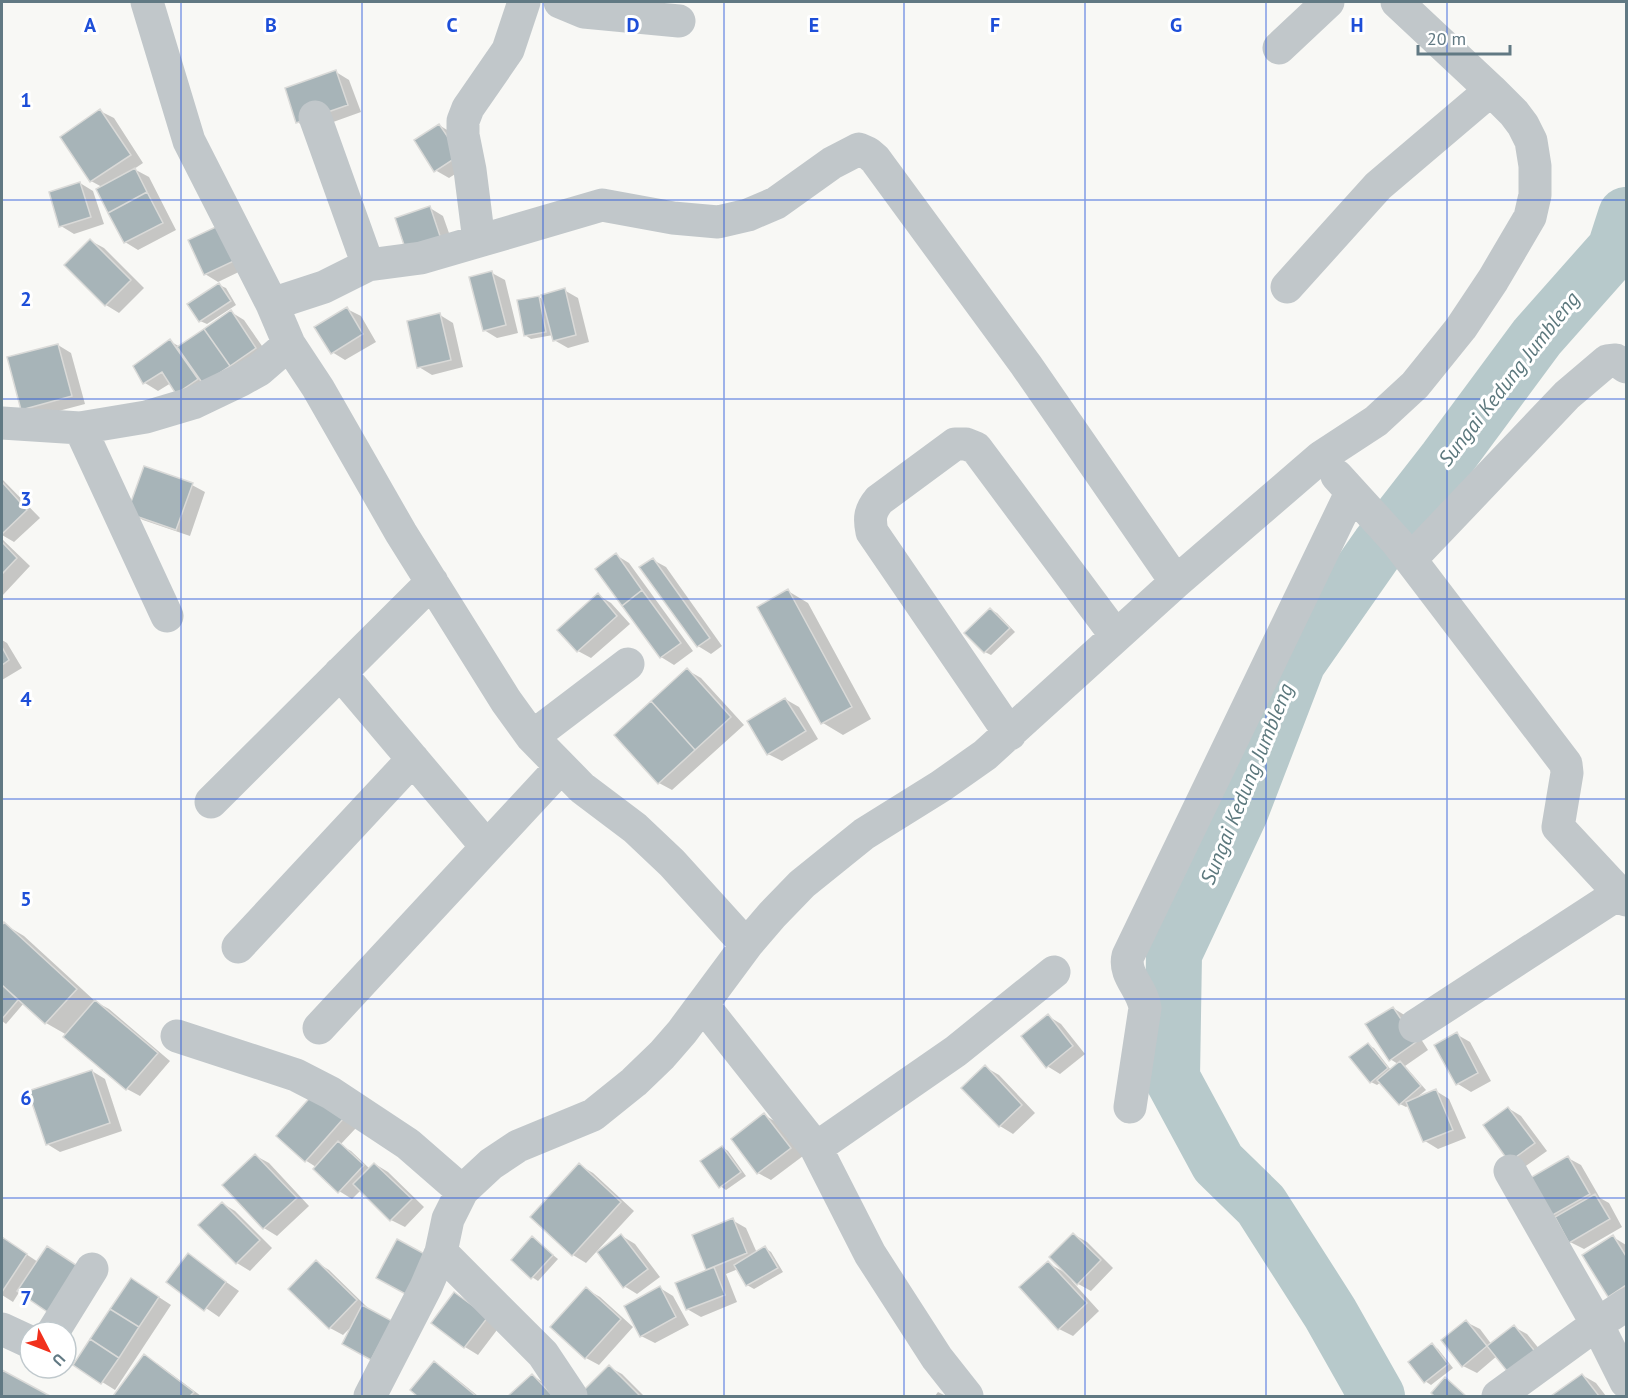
<svg xmlns="http://www.w3.org/2000/svg" width="1628" height="1398" viewBox="0 0 1628 1398" font-family="'PT Sans',sans-serif">
<rect width="100%" height="100%" fill="#f8f8f5"/>
<path fill="#0003" d="M336,72L349,80L361,112L311,130L297,122Z
M100,111L114,118L143,163L134,169L149,177L176,230L138,250L125,242L102,187L91,181L62,137Z
M439,125L452,133L472,163L449,178L435,170Z
M80,183L93,191L104,224L74,234L61,226Z
M430,208L443,216L456,253L422,264Z
M189,240L249,267L218,282L205,274Z
M91,241L104,248L144,288L119,313L106,305Z
M492,273L505,280L518,333L497,338L484,330Z
M219,285L226,288L236,305L207,324L200,321Z
M564,290L578,298L589,342L568,348L554,340L553,335L531,339L525,335L539,297L544,300Z
M347,309L361,316L376,342L345,360L332,352Z
M231,312L244,320L269,356L178,393L171,383L158,391L145,383L170,341L180,347Z
M440,315L453,323L463,367L432,375L419,367Z
M58,345L71,353L85,404L36,417L23,409Z
M2,479L40,518L14,542L2,535Z
M192,485L205,492L190,536L143,520L129,512Z
M2,539L30,566L2,596Z
M616,555L629,563L693,651L674,665L661,657Z
M653,560L666,567L722,646L711,654L698,646Z
M788,591L808,603L871,719L843,735L823,723Z
M598,595L611,603L630,624L591,658L578,651Z
M991,610L997,613L1015,632L991,655L985,652Z
M2,640L7,643L22,668L2,680Z
M687,670L701,678L744,725L672,790L659,783Z
M785,699L799,707L818,739L782,761L768,754Z
M4,924L24,936L96,1002L109,1009L170,1061L140,1096L127,1089L67,1035L46,1023L24,1003L6,1024L2,1021V927Z
M1393,1008L1406,1016L1428,1050L1405,1066L1426,1090L1416,1098L1436,1091L1449,1099L1466,1138L1438,1149L1425,1141L1409,1105L1406,1107L1400,1104L1381,1082L1377,1085L1371,1082L1368,1045L1374,1048L1391,1070L1398,1064L1390,1059Z
M1048,1016L1061,1024L1085,1054L1060,1074L1047,1066Z
M1456,1034L1470,1042L1491,1081L1471,1092L1458,1084Z
M985,1067L999,1075L1035,1113L1013,1134L1000,1126Z
M92,1071L105,1079L122,1131L60,1152L47,1144Z
M315,1095L356,1128L340,1145L351,1151L370,1169L375,1164L388,1172L424,1207L405,1227L391,1220L361,1190L352,1199L339,1191L316,1167L305,1160Z
M1508,1108L1521,1116L1547,1151L1523,1168L1510,1161Z
M764,1115L778,1123L803,1156L771,1180L758,1173Z
M722,1147L728,1151L746,1176L726,1190L720,1186Z
M256,1156L269,1163L309,1206L277,1236L264,1228Z
M1568,1158L1581,1165L1600,1198L1609,1203L1622,1227L1584,1249L1570,1242L1557,1218L1552,1215Z
M579,1165L593,1173L634,1211L586,1263L573,1255L532,1217Z
M222,1203L235,1211L272,1248L250,1271L237,1263Z
M732,1220L746,1228L757,1253L765,1248L771,1252L783,1272L754,1289L747,1285L738,1269L726,1274L737,1302L701,1317L687,1309L708,1271L694,1236Z
M1073,1234L1087,1242L1113,1268L1091,1291L1071,1280L1099,1311L1073,1336L1059,1329L1048,1263L1064,1272Z
M622,1236L635,1244L660,1277L637,1294L624,1286Z
M1613,1237L1626,1245V1301L1623,1303L1609,1296Z
M2,1238L38,1262L13,1302L2,1295Z
M532,1238L558,1259L538,1281L532,1277Z
M188,1255L239,1291L219,1317L168,1282Z
M316,1262L329,1270L369,1309L343,1335L330,1328Z
M145,1288L171,1305L115,1390L75,1365Z
M660,1288L673,1296L689,1325L655,1343L641,1336Z
M586,1289L600,1297L633,1327L599,1365L586,1358Z
M455,1294L500,1326L478,1355L465,1347Z
M1466,1322L1480,1329L1492,1345L1514,1327L1527,1334L1554,1367L1497,1356L1477,1373L1463,1366Z
M1432,1345L1438,1349L1453,1368L1431,1385L1425,1381Z
M144,1356L158,1364L201,1396H115Z
M434,1363L447,1371L478,1396H420L412,1390Z
M609,1367L622,1374L644,1396H589L584,1392Z
M2,1372L49,1396H2Z
M1582,1375L1596,1383L1606,1396H1554Z
M533,1376L546,1384L558,1396H510Z
M938,1392L946,1396H935Z"/>
<g fill="none" stroke-linecap="round" stroke-linejoin="round">
<path stroke="#b7c9cb" stroke-width="56" d="M1377,1396L1330,1313L1261,1205L1218,1163L1172,1078L1174,954L1240,813L1298,662L1379,546L1446,460L1537,337L1615,249L1626,215"/>
</g>
<path fill="#a7b4b8" stroke="#dadad8" stroke-width="1.5" d="M336,70L348,105L296,123L285,88Z
M100,109L131,155L90,182L60,137Z
M439,124L460,155L434,172L414,140Z
M135,168L147,192L108,213L96,189Z
M80,182L91,217L59,227L49,192Z
M147,192L163,223L124,243L108,213Z
M430,206L443,245L408,257L395,218Z
M220,225L236,260L204,275L188,240Z
M90,239L131,280L105,306L64,265Z
M492,271L506,325L483,331L469,277Z
M219,283L231,301L199,322L187,304Z
M565,288L576,335L553,341L541,295Z
M539,296L546,332L524,336L517,300Z
M347,307L363,334L331,354L314,327Z
M231,310L256,348L230,366L204,329Z
M440,313L451,360L417,368L407,321Z
M204,329L230,366L203,384L177,347Z
M170,339L198,379L176,394L162,372L143,384L133,366Z
M58,344L72,396L21,410L7,357Z
M144,466L193,483L176,530L127,513Z
M2,482L27,510L2,534Z
M2,542L17,558L2,574Z
M616,553L642,590L622,606L595,569Z
M653,558L710,638L697,647L639,567Z
M788,589L852,707L821,724L757,607Z
M642,590L681,643L660,658L622,606Z
M598,593L617,616L577,652L557,630Z
M990,608L1010,628L984,653L964,633Z
M2,647L9,660L2,665Z
M687,668L731,717L695,750L651,701Z
M785,698L806,731L767,755L747,721Z
M651,701L695,750L658,784L614,735Z
M4,922L77,989L45,1024L2,985V925Z
M2,985L18,1000L2,1019Z
M95,1000L158,1053L126,1090L63,1037Z
M1393,1007L1416,1042L1389,1061L1365,1024Z
M1048,1014L1073,1046L1046,1068L1021,1036Z
M1457,1032L1478,1073L1456,1085L1434,1045Z
M1368,1043L1388,1068L1370,1083L1349,1057Z
M1400,1061L1421,1086L1399,1105L1377,1080Z
M985,1065L1022,1105L999,1127L961,1088Z
M92,1070L110,1123L46,1145L28,1091Z
M1436,1089L1453,1130L1423,1142L1406,1102Z
M314,1093L343,1119L305,1162L276,1136Z
M1508,1107L1535,1143L1509,1162L1483,1125Z
M764,1113L791,1148L757,1174L731,1139Z
M338,1141L364,1165L338,1193L313,1169Z
M722,1146L741,1172L719,1188L700,1161Z
M255,1154L297,1198L263,1229L222,1185Z
M1568,1156L1590,1194L1551,1216L1530,1178Z
M374,1163L412,1199L390,1221L353,1184Z
M579,1163L621,1202L572,1256L530,1217Z
M1595,1194L1610,1219L1569,1243L1555,1217Z
M222,1202L260,1240L236,1264L198,1225Z
M733,1218L747,1253L706,1270L692,1235Z
M1073,1233L1101,1260L1077,1285L1049,1257Z
M621,1234L648,1269L623,1288L597,1252Z
M1613,1235L1626,1256V1285L1608,1297L1582,1255Z
M532,1236L553,1255L531,1279L511,1260Z
M2,1237L27,1254L2,1292Z
M397,1239L432,1258L411,1297L376,1278Z
M47,1246L79,1267L49,1313L17,1291Z
M765,1246L778,1268L746,1286L734,1265Z
M188,1253L226,1282L204,1311L166,1282Z
M316,1260L357,1300L329,1329L288,1289Z
M1048,1261L1087,1303L1058,1330L1019,1287Z
M714,1267L725,1295L686,1310L675,1283Z
M131,1278L159,1297L139,1327L110,1309Z
M660,1286L676,1317L640,1337L624,1306Z
M586,1287L621,1319L585,1359L550,1327Z
M454,1292L488,1317L464,1348L431,1323Z
M362,1305L392,1321L371,1360L342,1344Z
M110,1309L139,1327L119,1358L90,1339Z
M1466,1320L1487,1346L1462,1367L1441,1340Z
M1514,1325L1541,1359L1515,1381L1487,1346Z
M90,1339L119,1358L101,1384L73,1365Z
M1432,1343L1448,1364L1424,1383L1408,1362Z
M144,1354L194,1392L190,1396H113Z
M434,1361L476,1396H417L410,1390Z
M609,1365L640,1396H587L582,1392Z
M2,1370L50,1396H2Z
M532,1374L553,1396H508Z
M1582,1374L1599,1396H1551Z
M1445,1377L1466,1396H1434L1431,1393Z"/>
<g fill="none" stroke-linecap="round" stroke-linejoin="round">
<path stroke="#c1c7ca" stroke-width="33" d="M147,2L189,141L272,304
M560,2L584,12L679,21
M1397,2L1491,90
M1279,48L1328,2
M315,117L368,265
M479,241L470,170L463,135V121L468,108L508,50L524,2
M289,344L318,388L401,533L506,701L532,737L582,788L635,828L672,863L740,938L748,943
M2,423L80,428L146,417L193,403L241,380L259,370L289,344L272,304L324,287L368,265L421,258L602,205L673,218L718,222L748,215L776,203L832,163L859,149L868,153L875,159L1026,365L1176,582
M80,428L167,616
M1337,476L1397,542L1566,764L1567,773L1558,827L1626,900
M1411,559L1567,395L1607,361L1616,360L1626,367
M340,673L487,847
M1010,734L872,532C869,518 870,511 879,500L955,444H966L976,448L1116,636
M532,737L628,664
M211,802L432,582
M238,947L413,759
M703,1005L816,1148L870,1254L937,1358L967,1396
M1415,1026L1621,892
M319,1028L561,767
M177,1036L296,1075L331,1093L408,1144L462,1191
M1130,1107L1145,1008C1143,989 1123,975 1128,956L1351,493
M816,1148L956,1051L1054,972
M441,1252L543,1354L571,1396
M1626,1305L1597,1324L1626,1382
M2,1329L30,1342
M53,1332L92,1269
M370,1396L426,1287L441,1252L448,1219L462,1191L491,1164L518,1146L593,1115L634,1082L662,1055L682,1032L748,943L772,915L802,884L864,834L941,786L985,755L1176,582L1321,457L1376,421L1415,385L1461,328L1493,280L1530,217L1535,195V166L1531,141L1523,125L1514,113L1491,90L1378,186L1287,287
M1498,1396L1597,1324L1510,1171"/>
</g>
<path fill="none" stroke="#1d4ed8" stroke-width="1.5" stroke-opacity="0.55" d="M181,2V1396M362,2V1396M543,2V1396M724,2V1396M904,2V1396M1085,2V1396M1266,2V1396M1447,2V1396M2,200H1626M2,399H1626M2,599H1626M2,799H1626M2,999H1626M2,1198H1626"/>
<g text-anchor="middle" stroke-width="6" stroke-linejoin="round" paint-order="stroke">
<g font-size="21" font-style="italic" fill="#5c787d" stroke="#fff">
<text transform="translate(1509 379) rotate(-52)" y="7">Sungai Kedung Jumbleng</text>
<text transform="translate(1247 784) rotate(-68)" y="7">Sungai Kedung Jumbleng</text>
</g>
</g>
<g font-size="20" text-anchor="middle" font-weight="bold" fill="#1d4ed8" stroke="#fff" stroke-width="6" stroke-linejoin="round" paint-order="stroke">
<text x="90" y="32">A</text>
<text x="271" y="32">B</text>
<text x="452" y="32">C</text>
<text x="633" y="32">D</text>
<text x="814" y="32">E</text>
<text x="995" y="32">F</text>
<text x="1176" y="32">G</text>
<text x="1357" y="32">H</text>
<text x="26" y="107">1</text>
<text x="26" y="306">2</text>
<text x="26" y="506">3</text>
<text x="26" y="706">4</text>
<text x="26" y="906">5</text>
<text x="26" y="1105">6</text>
<text x="26" y="1305">7</text>
</g>
<rect width="1628" height="1398" fill="none" stroke="#617983" stroke-width="6"/>
<g transform="translate(48 1350) rotate(132)"><circle r="28" fill="#ffffff" stroke="#c0c9cd" stroke-width="1.5"/>
<path d="M0-4.5L10 22L0 15L-10 22Z" fill="#f1301c"/>
<text y="-9" font-size="16" font-weight="bold" text-anchor="middle" fill="#617983">U</text>
</g>
<path d="M1418 45v9h92v-9" fill="none" stroke="#617983" stroke-width="3"/>
<text x="1427" y="45" font-size="18" fill="#617983" stroke="#ffffff" stroke-width="4.5" paint-order="stroke">20 m</text>
</svg>
